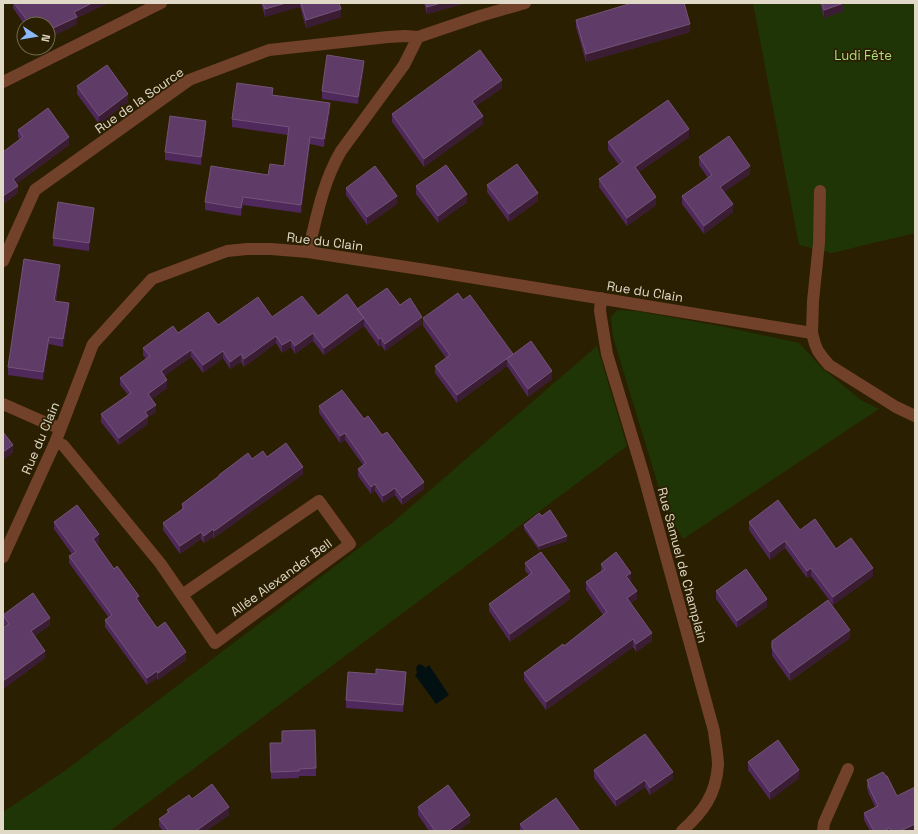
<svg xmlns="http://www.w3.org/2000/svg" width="918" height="834" viewBox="0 0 918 834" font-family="'Space Grotesk',sans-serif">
<rect width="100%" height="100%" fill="#2b1f01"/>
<path fill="#203505" d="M753,3H915V233L832,253L799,245Z
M617,310L636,311L720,326L799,343L823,369L861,400L879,409L683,539L674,524L658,485L613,337L611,317Z
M597,346L627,446L110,831H3V812L66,770L392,523Z"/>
<path fill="#031012" d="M419,664L424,666L425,668L429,665L449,695L436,704L415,675L417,673L416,668L417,666Z"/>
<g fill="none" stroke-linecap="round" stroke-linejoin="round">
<path stroke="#714229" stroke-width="12" d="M820,191L819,243L813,301L812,333L815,344L818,351L823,358L829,365L896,407L915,416
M823,831L824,823L848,769"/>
<path stroke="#714229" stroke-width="12" d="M3,82L161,3
M308,252C317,216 322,184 341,151L404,65L418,37L480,16L525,3
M3,261L35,190L189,80L269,50L388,37L405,36L418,37
M601,298L600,311L607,354L643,473L714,731C715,742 718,754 718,765C716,795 703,812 682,831
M3,404L46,423L60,428
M55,443L63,445L160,563L215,643L350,544L319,501L182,595
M3,557L55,443L93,344L152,279L227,251L247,249H271L308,252L426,270L812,333"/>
</g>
<path fill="#4f285c" d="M13,3H108L77,18V24L49,38L48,36V24H24L13,8Z
M261,3H339L341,17L306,28L300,6L265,17Z
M424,3H462V4L427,14Z
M820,3H844V11L824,18Z
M576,20L690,32L586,62L576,27Z
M364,68L358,104L322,99V91Z
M77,86L128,102L99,124L77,94Z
M502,88L476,106L483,124L424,167L392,122V114Z
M273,95L330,111L324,147L310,144L301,213L243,205L241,216L205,210V202L268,175L284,166L288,135L232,127V119Z
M206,129L201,165L165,160V152Z
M18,130L69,145L16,184L18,193L3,204L20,140L18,137Z
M689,137L639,172L656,205L627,226L599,187V179L619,165L608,150V142Z
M699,157L750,174L724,192L733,212L704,234L682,204V196L708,178L699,165Z
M487,185L538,201L509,222L487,192Z
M416,186L467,202L438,223L416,194Z
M346,188L397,204L367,225L346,195Z
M94,215L89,251L53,246V238Z
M60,272L56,301L69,311L63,347L49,344L43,380L8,375V367Z
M463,300L513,354L552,379L528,397L507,366L457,403L435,373V366L446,358L423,326V318Z
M400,305L422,324L385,351L381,345L379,347L364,326L324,355L313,341L295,354L291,347L282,353L276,343L244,367L241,362L230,369L223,358L203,373L191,357L164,376L167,388L152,399L156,412L148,417V424L119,445L101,422V414L128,395L120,385V378L146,359L143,355V348L178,333L218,325L272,317L318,316L357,309Z
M319,406L364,419L382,435L424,489L402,505L395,495L383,503L375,491L371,494L358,476V469L363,465L345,440L340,443L319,413Z
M267,457L303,474L214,538L213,537L204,543L201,539L180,554L163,530V523L182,510V504L219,476V475L252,459Z
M542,516L567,541L539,550L524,529V525Z
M54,522L99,542L96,544L157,628L186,660L158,680L157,678L147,685L105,627V620L109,618L69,563V556L72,554L54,529Z
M749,522L800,530L836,549L873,576L833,605L811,576L807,578L785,548L770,560L749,530Z
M525,563L570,599L510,642L489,611V604L529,575L525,571Z
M601,564L631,580L629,581L637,599L630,603L652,641L636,652L633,647L546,710L524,680V673L564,646L603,615L586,590V582L601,571Z
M716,591L767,607L737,628L716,599Z
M3,615L50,625L35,636L45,658L3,689V628L5,626L3,623Z
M850,638L790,681L772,656V641Z
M406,679L403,712L346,708V700Z
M270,751L316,768V776H299V778L271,779Z
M748,762L799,778L770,800L748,770Z
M594,770L673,779L650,795L645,787L616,807L594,778Z
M867,780L897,796L915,831H870L864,820V813L875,807L868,792V790L867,788Z
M192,799L229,815L206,831H163L159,826V819L167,813V810Z
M418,807L470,822L458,831H429L418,815Z
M520,824L580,831H520Z"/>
<path fill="#3a1d33" d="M92,3H108L77,18V24L49,38V30L74,12Z
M286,3H300V7L265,17V9Z
M441,3H462V4L427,14V7Z
M844,3V11L824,18V10Z
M341,9V17L306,28V20Z
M690,24V32L586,62V54Z
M364,61V68L358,104V97Z
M502,80V88L472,109V101Z
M128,94V102L99,124V116Z
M330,103V111L324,147V139Z
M483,116V124L424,167V159Z
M206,121V129L201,165V157Z
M689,129V137L635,175V167Z
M69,137V145L13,186V179Z
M310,137V144L301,213V205Z
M750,166V174L720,195V187Z
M18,186V193L3,204V196Z
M538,193V201L509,222V214Z
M467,194V202L438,223V216Z
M397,196V204L367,225V217Z
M243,197V205L241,216V208Z
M656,197V205L627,226V218Z
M733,204V212L704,234V226Z
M94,208V215L89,251V243Z
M60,265V272L54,308V301Z
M69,303V311L63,347V339Z
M422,317V324L385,351V344Z
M364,318V326L324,355V348Z
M313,333V341L295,354V346Z
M276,336V343L244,367V359Z
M49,337V344L43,380V372Z
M381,338V345L379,347V339Z
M291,340V347L282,353V345Z
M191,350V357L161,379V371Z
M223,351V358L203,373V365Z
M241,354V362L230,369V362Z
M507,359V366L457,403V395Z
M552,371V379L528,397V389Z
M167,380V388L148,402V394Z
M156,405V412L148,417V424L119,445V438L145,412Z
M345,433V440L340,443V436Z
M13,445V453L3,460V452Z
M303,467V474L214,538V531Z
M424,482V489L402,505V498Z
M375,484V491L371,494V487Z
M395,488V495L383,503V496Z
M213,529V537L204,543V536Z
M201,532V539L180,554V546Z
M99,534V542L93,546V539Z
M567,536V541L539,550V546Z
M785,541V548L770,560V552Z
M811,568V576L807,578V571Z
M873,568V576L833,605V597Z
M631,573V580L626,584V576Z
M570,591V599L510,642V634Z
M637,591V599L627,606V598Z
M139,596V603L136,598Z
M767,599V607L737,628V621Z
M50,618V625L31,639V631Z
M850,630V638L790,681V673Z
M652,633V641L636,652V644Z
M633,639V647L546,710V702Z
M45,651V658L3,689V681Z
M186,652V660L158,680V673Z
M157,671V678L147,685V678Z
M406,672V679L403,712V705Z
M799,770V778L770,800V792Z
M673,772V779L650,795V788Z
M645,780V787L616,807V800Z
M229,807V815L206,831H196Z
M470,815V822L458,831H448Z
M915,824V831H900Z
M890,828V831H884Z"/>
<path fill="#5f3b68" stroke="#735477" d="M14,3H92L74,12L77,17L49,30L48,29V24H30Z
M263,3H286L265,9Z
M301,3H339L341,9L306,20Z
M426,3H441L427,7Z
M632,3H684L690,24L586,54L576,20Z
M822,3H844L824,10Z
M480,50L502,80L472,101L483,116L424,159L392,114Z
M327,55L364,61L358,97L322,91Z
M107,65L128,94L99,116L77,86Z
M237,83L273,88L272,95L330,103L324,139L310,137L301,205L243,197L241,208L205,202L211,166L268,175L270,164L284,166L289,127L232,119Z
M668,100L689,129L635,167L656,197L627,218L599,179L623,162L608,142Z
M48,108L69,137L13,179L18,186L3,196V152L23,137L18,130Z
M170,116L206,121L201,157L165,152Z
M729,136L750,166L720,187L733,204L704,226L682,196L712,175L699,157Z
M517,164L538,193L509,214L487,185Z
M446,165L467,194L438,216L416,186Z
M375,166L397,196L367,217L346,188Z
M58,202L94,208L89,243L53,238Z
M24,259L60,265L54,301L69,303L63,339L49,337L43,372L8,367Z
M387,288L400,305L410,298L422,317L385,344L381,338L379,339L357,309Z
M458,293L463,300L470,295L513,354L457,395L435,366L450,355L423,318Z
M347,294L364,318L324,348L313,333L295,346L291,340L282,345L276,336L244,359L241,354L230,362L223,351L203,365L191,350L161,371L167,380L148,394L156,405L145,412L148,416L119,438L101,414L131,393L120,378L150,356L143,348L173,326L178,333L208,312L218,325L258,297L272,317L302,296L318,316Z
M531,341L552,371L528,389L507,359Z
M342,390L364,419L368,416L382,435L387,432L424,482L402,498L395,488L383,496L375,484L371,487L358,469L366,463L345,433L340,436L319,406Z
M3,432L13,445L3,452Z
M286,443L303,467L214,531L213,529L204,536L201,532L180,546L163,523L184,508L182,504L219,476V475L248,453L252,459L263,451L267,457Z
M778,500L800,530L815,519L836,549L851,538L873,568L833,597L811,568L807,571L785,541L770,552L749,522Z
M77,505L99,534L93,539L114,569L117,566L139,596L136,598L157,628L165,622L186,652L158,673L157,671L147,678L105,620L112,615L69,556L76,552L54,522Z
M550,510L567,536L539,546L524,525L539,513L542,516Z
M541,552L570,591L510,634L489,604L532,573L525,563Z
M616,552L631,573L626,576L637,591L627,598L652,633L636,644L633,639L546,702L524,673L563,644L564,646L607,612L586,582L605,569L601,564Z
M746,569L767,599L737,621L716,591Z
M33,593L50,618L31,631L45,651L3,681V628L9,624L3,615Z
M828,600L850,630L790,673L772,648V641Z
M376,669L406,672L403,705L346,700L348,672L376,674Z
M315,730L316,768L299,769V771L271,772L270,743H282V731Z
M645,734L673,772L650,788L645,780L616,800L594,770Z
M778,740L799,770L770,792L748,762Z
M883,772L886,776H887L897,796L915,787V824L900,831H891L890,828L884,831H874L864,813L878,806L868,785L869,784L867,780Z
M212,784L229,807L196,831H169L159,819L169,812L167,810L189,795L192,799Z
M448,785L470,815L448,831H435L418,807Z
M556,798L580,831H526L520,824Z"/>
<g text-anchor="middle" stroke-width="3.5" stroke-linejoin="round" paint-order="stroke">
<g font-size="13" fill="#addf7f" stroke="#2b1f01">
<text x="863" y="60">Ludi Fête</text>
</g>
<g font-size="13" fill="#e0d9c8" stroke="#2b1f01">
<text transform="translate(139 100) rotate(-35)" y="5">Rue de la Source</text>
<text transform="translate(325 241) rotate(7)" y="5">Rue du Clain</text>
<text transform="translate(645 291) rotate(9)" y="5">Rue du Clain</text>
<text transform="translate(40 438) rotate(-67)" y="5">Rue du Clain</text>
<text transform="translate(683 565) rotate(75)" y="5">Rue Samuel de Champlain</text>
<text transform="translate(281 577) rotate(-36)" y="5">Allée Alexander Bell</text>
</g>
</g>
<rect width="918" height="834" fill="none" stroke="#e0d9c8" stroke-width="8"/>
<g transform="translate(36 36) rotate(102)"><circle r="19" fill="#2b1f01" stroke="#736951"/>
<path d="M0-3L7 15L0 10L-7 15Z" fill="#8bbafc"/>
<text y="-6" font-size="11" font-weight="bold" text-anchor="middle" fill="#e0d9c8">N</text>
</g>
</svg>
